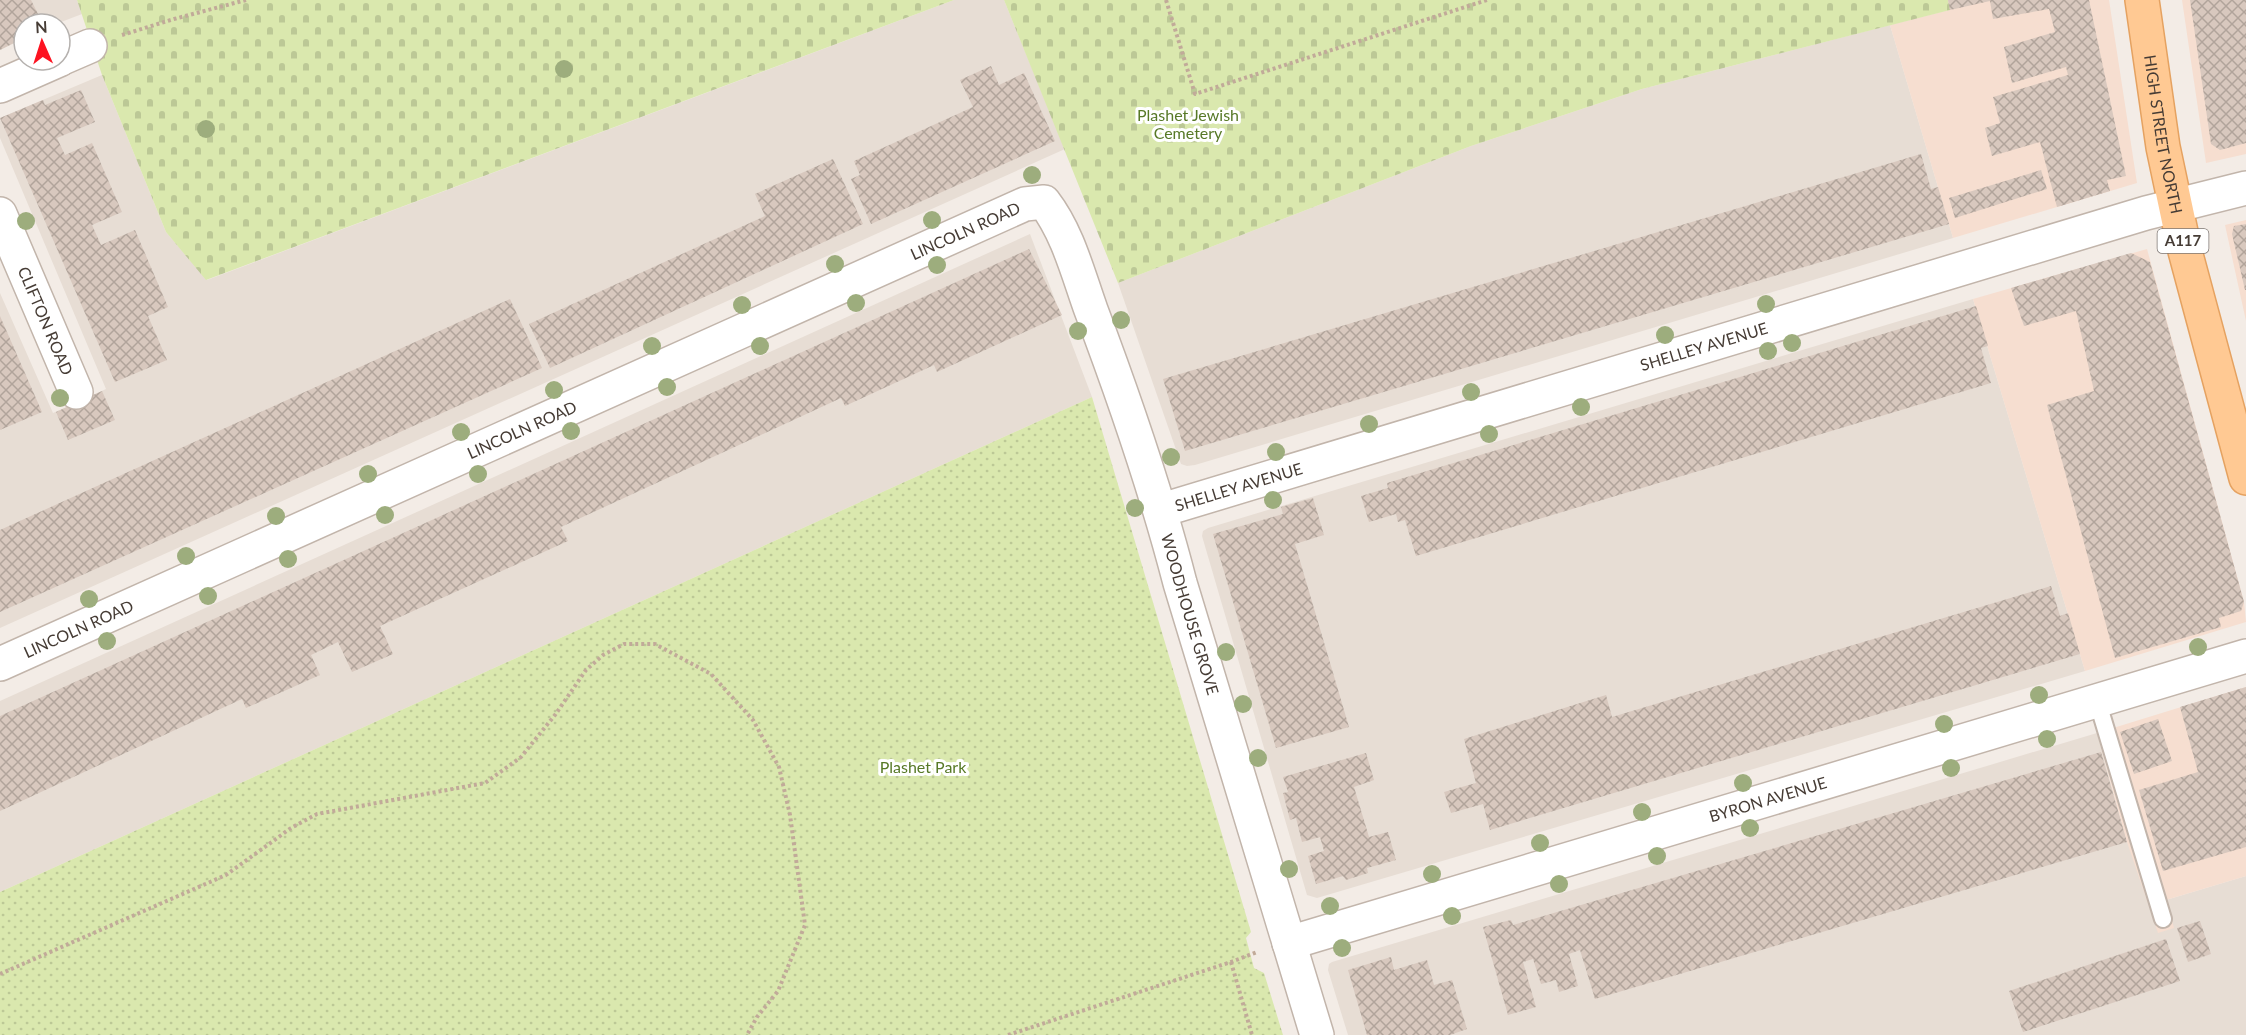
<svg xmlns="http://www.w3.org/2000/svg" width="2246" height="1035" viewBox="0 0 2246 1035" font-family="Lato,sans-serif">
<defs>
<pattern id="cemetery-stones" width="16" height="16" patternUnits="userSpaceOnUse" patternTransform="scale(1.5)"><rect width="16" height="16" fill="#dae8ae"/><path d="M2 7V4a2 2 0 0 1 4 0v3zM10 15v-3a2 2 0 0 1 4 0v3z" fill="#bcc896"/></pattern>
<pattern id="park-dots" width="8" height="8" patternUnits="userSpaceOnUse" patternTransform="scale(1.5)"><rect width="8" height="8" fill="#dae8ae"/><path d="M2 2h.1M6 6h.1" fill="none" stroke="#bcc896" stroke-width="1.8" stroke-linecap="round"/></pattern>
<pattern id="building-cross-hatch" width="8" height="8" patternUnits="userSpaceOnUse" patternTransform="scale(1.5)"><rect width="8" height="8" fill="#d8c8be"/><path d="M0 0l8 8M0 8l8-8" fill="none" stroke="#b1a49b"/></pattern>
</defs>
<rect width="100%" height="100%" fill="#f3ece6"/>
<path fill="#e7ddd4" d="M0,0H77L82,14L56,24H24V38L0,50Z
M954,0H1004L1065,149L0,628V293L53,413L106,389L0,138V118L102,75L166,232L207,280Z
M1890,25L1953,238L1195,465L1187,466L1181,464L1118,283L1471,146L1642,89Z
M1030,234L1092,397L0,892V701Z
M1973,299L2085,671L1317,898L1307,895L1202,536L1203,531L1208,528Z
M2097,733L2127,842L2166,900L2246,876V1035H1348L1328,970L1329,964L1332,962Z"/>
<path fill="#f6ded0" d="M1948,0H2109L2137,183L1953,238L1890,25L1949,10Z
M2182,0H2246V154L2206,163Z
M2246,220V321L2225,225Z
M2147,249L2244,602L2246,622L2085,671L1973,299Z
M2246,687V876L2166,900L2174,928L2158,933L2127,842L2097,733Z"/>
<path fill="url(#cemetery-stones)" d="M77,0H954L206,280L166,232L102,75Z
M1004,0H1948L1950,10L1642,89L1471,146L1118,283Z"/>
<path fill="url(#park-dots)" d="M1092,397L1251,932L1246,938L1254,968L1264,973L1283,1035H0V892Z"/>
<path fill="url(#building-cross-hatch)" d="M0,0H31L43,24H24V38L0,50Z
M1948,0H2089L2126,176L2107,180L2110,191L2057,207L2040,142L1992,156L1985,128L2000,123L1993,97L2068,75L2066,67L2012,83L2004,47L2055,32L2049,9L1993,19L1990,1L1950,10Z
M2190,0H2246V143L2220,150L2211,144Z
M991,66L999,85L1024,73L1055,141L871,224L851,179L860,175L854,161L973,107L960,80Z
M81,90L95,122L57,138L65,155L92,143L122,212L92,225L101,245L135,230L168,307L148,316L167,360L115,382L0,118L43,100L45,105Z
M1921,154L1931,189L1938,187L1949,224L1185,451L1163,379Z
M833,159L863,224L550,368L529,324L765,216L755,194Z
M2041,170L2047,189L1955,218L1949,198Z
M2246,224V290H2245L2232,234L2234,226Z
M1029,249L1062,315L937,372L934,365L845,406L841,398L561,527L568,541L380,626L393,654L352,672L338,642L311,655L320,675L246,708L242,699L0,811V716Z
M2131,253L2150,262L2244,602L2241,611L2219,618L2221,627L2115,658L2047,405L2094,391L2076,311L2024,326L2011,288Z
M510,299L542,368L0,612V530Z
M1976,306L1988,346L1981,348L1991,383L1416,556L1405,520L1398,522L1396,514L1369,522L1361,496L1388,488L1387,483Z
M0,316L42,412L0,430Z
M102,391L115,420L68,440L56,412Z
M1313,498L1324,535L1295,544L1349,727L1276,748L1213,534L1283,514L1281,507Z
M2051,586L2060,616L2068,613L2080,654L1490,830L1483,804L1451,813L1444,792L1476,783L1464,739L1606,695L1612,717Z
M2246,687V847L2163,871L2139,790L2198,772L2180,707Z
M2158,719L2172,761L2134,774L2120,732Z
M2101,752L2127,842L1595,999L1580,950L1569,954L1578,986L1559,992L1556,980L1541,984L1533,959L1523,962L1536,1007L1508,1015L1483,927L1511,920L1513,925Z
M1366,753L1374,780L1354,787L1369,837L1388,832L1396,860L1367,868L1368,873L1346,880L1343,876L1316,884L1308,856L1324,851L1320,837L1302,842L1296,818L1290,820L1283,793L1288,792L1283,777Z
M2200,921L2211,954L2188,962L2177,928Z
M2166,939L2180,981L2023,1032L2009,991Z
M1391,957L1394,970L1427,960L1434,985L1452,980L1467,1029L1450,1035H1367L1348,970Z"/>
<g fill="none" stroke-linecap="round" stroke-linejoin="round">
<g stroke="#c2b5ab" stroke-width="20">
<path id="service" d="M2097,700L2163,919"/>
</g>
<g stroke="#c2b5ab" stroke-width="36">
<g id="minor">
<path d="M60,59L90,46"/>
<path d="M0,86L59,60"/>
<path id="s1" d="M0,214L76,392"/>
<path id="s2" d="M1162,510L2146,213L2246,188"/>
<path id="s3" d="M0,664L1025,204L1044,202C1068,233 1078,274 1091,310C1125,400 1156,490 1180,583L1317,1035"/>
<path id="s4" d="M1289,943L2246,656"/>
</g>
</g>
<g stroke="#e5a261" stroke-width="36">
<g id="primary">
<path id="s5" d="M2142,0L2163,147L2185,251L2246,478"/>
</g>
</g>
<path stroke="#c1aa99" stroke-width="4" stroke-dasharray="3 3" stroke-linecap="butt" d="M1166,0L1195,94L1487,0
M122,35L174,19L246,0
M1231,962L1252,1035
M0,974L226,875L291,828L317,814L485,783L521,757L555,715L586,670L603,655L624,644H655L711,674L753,720L779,767L790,815L805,925L778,991L757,1017L747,1035
M1008,1035L1231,962L1257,952"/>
<use href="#service" stroke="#fff" stroke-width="16"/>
<use href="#minor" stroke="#fff" stroke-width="33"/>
<use href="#primary" stroke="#ffc993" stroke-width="33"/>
</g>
<g fill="#9dad7d">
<circle cx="564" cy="69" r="9"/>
<circle cx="206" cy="129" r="9"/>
<circle cx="1032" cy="175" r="9"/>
<circle cx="932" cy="220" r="9"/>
<circle cx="26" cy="221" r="9"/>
<circle cx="835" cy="264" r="9"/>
<circle cx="937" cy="265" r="9"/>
<circle cx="856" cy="303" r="9"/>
<circle cx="1766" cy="304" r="9"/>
<circle cx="742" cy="305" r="9"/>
<circle cx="1121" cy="320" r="9"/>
<circle cx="1078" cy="331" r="9"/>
<circle cx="1665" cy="335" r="9"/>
<circle cx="1792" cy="343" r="9"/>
<circle cx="652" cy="346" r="9"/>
<circle cx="760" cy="346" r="9"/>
<circle cx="1768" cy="351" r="9"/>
<circle cx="667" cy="387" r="9"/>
<circle cx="554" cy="390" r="9"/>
<circle cx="1471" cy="392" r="9"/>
<circle cx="60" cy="398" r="9"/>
<circle cx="1581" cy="407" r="9"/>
<circle cx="1369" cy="424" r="9"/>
<circle cx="571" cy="431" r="9"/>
<circle cx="461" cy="432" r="9"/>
<circle cx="1489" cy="434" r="9"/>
<circle cx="1276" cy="452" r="9"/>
<circle cx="1171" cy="457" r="9"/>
<circle cx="368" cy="474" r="9"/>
<circle cx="478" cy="474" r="9"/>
<circle cx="1273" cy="500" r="9"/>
<circle cx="1135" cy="508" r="9"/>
<circle cx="385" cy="515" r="9"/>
<circle cx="276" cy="516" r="9"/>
<circle cx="186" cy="556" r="9"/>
<circle cx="288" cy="559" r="9"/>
<circle cx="208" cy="596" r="9"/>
<circle cx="89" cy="599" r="9"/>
<circle cx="107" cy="641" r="9"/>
<circle cx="2198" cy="647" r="9"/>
<circle cx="1226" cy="652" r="9"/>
<circle cx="2039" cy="695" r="9"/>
<circle cx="1243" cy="704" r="9"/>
<circle cx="1944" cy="724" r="9"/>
<circle cx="2047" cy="739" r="9"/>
<circle cx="1258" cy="758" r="9"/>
<circle cx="1951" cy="768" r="9"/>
<circle cx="1743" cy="783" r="9"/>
<circle cx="1642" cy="812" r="9"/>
<circle cx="1750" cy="828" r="9"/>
<circle cx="1540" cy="843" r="9"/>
<circle cx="1657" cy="856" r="9"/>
<circle cx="1289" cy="869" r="9"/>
<circle cx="1432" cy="874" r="9"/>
<circle cx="1559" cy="884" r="9"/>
<circle cx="1330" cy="906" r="9"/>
<circle cx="1452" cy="916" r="9"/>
<circle cx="1342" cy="948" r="9"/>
</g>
<g text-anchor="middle" stroke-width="6" stroke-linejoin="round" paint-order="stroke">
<rect fill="#fff" stroke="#7e7672" stroke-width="1.5" x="2157.5" y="229" width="51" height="24" rx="4.5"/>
<g font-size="15" font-weight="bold" fill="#463c35">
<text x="2183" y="246">A117</text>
</g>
<g font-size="16" fill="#577927" stroke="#fff">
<text x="1188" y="121">Plashet Jewish<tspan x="1188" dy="18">Cemetery</tspan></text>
<text x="923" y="773">Plashet Park</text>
</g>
<g font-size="16" fill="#463c35" stroke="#fff">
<text dy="6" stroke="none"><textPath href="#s5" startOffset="136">HIGH STREET NORTH</textPath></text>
<text dy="6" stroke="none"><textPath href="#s3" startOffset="1058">LINCOLN ROAD</textPath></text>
<text dy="6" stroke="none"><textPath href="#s1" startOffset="116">CLIFTON ROAD</textPath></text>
<text dy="6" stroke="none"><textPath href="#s2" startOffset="566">SHELLEY AVENUE</textPath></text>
<text dy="6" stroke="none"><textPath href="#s3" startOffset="572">LINCOLN ROAD</textPath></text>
<text dy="6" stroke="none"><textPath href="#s2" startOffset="80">SHELLEY AVENUE</textPath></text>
<text dy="6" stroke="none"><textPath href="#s3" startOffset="1581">WOODHOUSE GROVE</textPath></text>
<text dy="6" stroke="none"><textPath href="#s3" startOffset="86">LINCOLN ROAD</textPath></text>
<text dy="6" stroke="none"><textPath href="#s4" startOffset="500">BYRON AVENUE</textPath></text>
</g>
</g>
<g transform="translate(42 42) rotate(357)"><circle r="28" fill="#ffffff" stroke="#b5b1ae" stroke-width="1.5"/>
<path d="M0-4.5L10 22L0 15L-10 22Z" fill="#fd1321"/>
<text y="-9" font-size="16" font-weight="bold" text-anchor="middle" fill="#463c35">N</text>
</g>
</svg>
